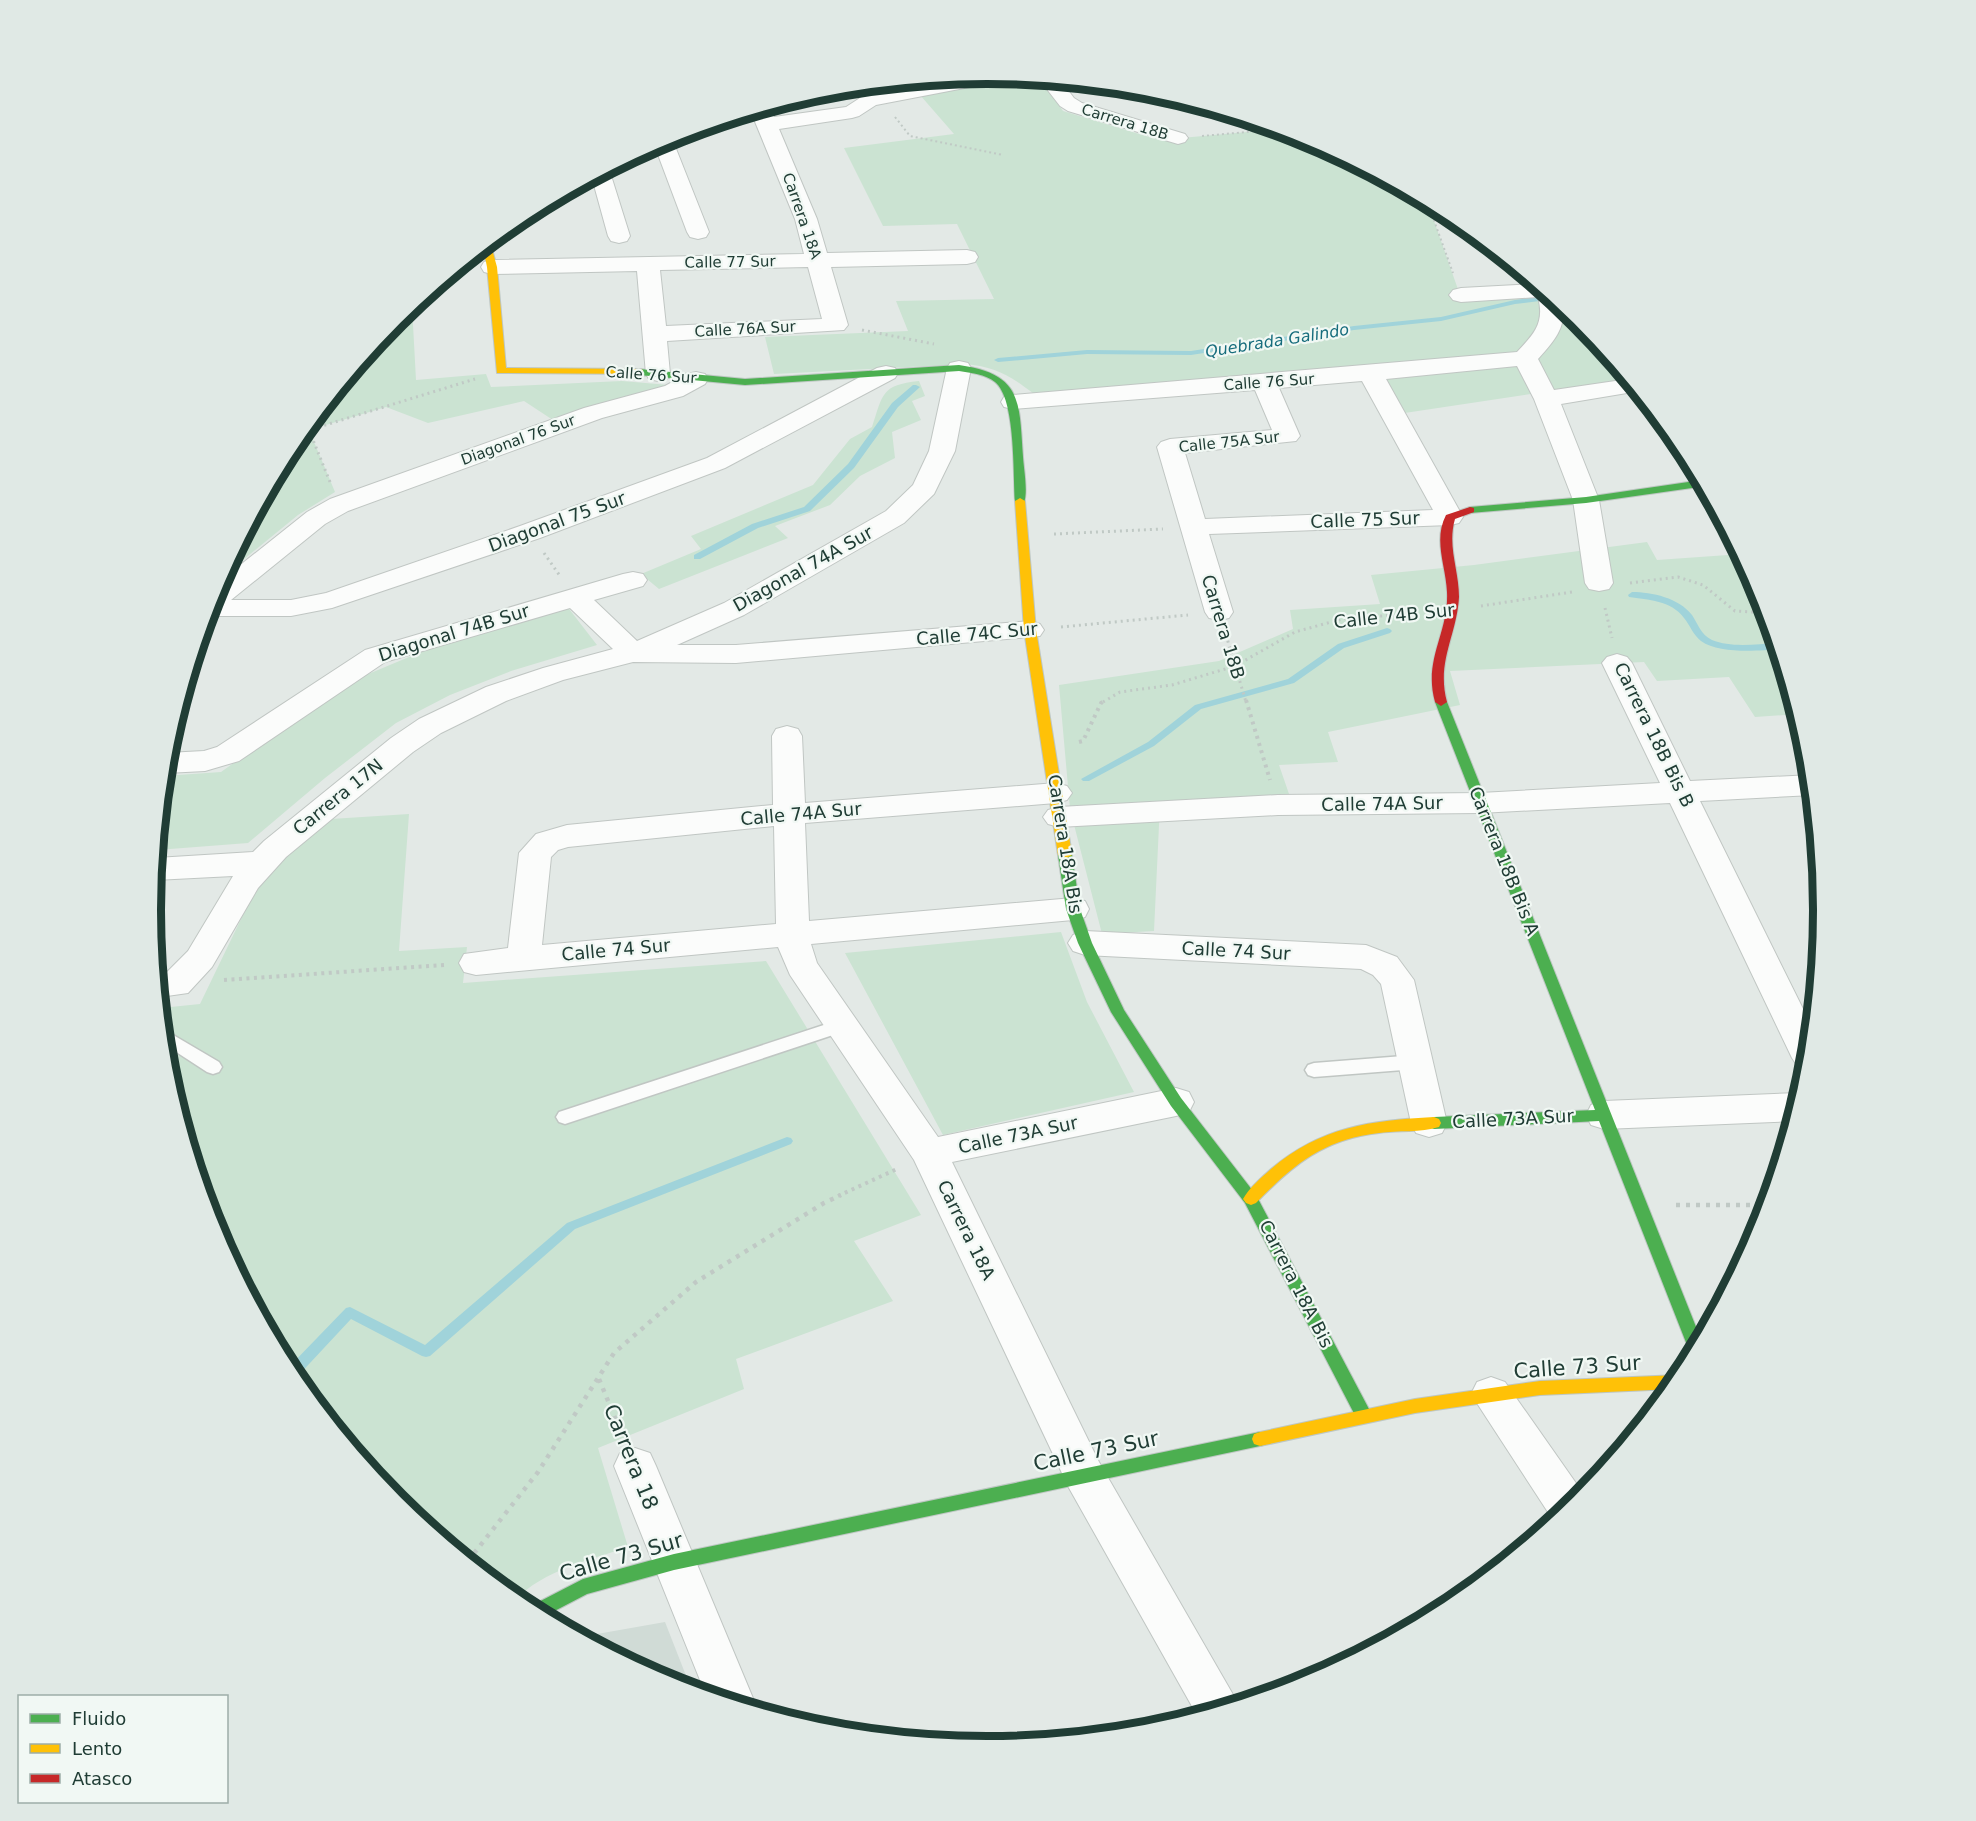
<svg xmlns="http://www.w3.org/2000/svg" width="1976" height="1821" viewBox="0 0 1976 1821" font-family="'DejaVu Sans',sans-serif">
<rect width="100%" height="100%" fill="#e3e9e6"/>
<path fill="#d0dbd6" d="M665,1622L692,1691L667,1684L580,1637Z"/>
<path fill="#cbe3d2" d="M1030,78L1040,79L1063,111L1159,140L1280,129L1309,137L1427,201L1461,298L1548,292L1580,319L1630,379L1398,414L1374,370L1034,394C1009,375 996,367 965,364L774,374L765,337L908,331L896,301L994,299L957,224L883,226L844,148L954,134L920,95Z
M412,306L416,380L486,374L491,387L622,381L669,385L556,422L524,401L428,423L386,407L309,430L335,492L298,515L221,578L292,445L396,318Z
M919,381L925,396L912,401L921,420L892,432L895,458L860,476L830,505L775,526L788,538L659,589L641,574L701,549L691,536L813,485L850,439L872,427C883,394 881,385 919,381Z
M1647,542L1657,560L1742,554L1761,591L1799,714L1755,717L1729,677L1657,681L1644,662L1450,671L1460,705L1328,732L1338,762L1279,765L1289,794L1160,804L1154,931L1102,934L1070,809L1059,685L1219,661L1293,629L1290,610L1380,604L1371,575L1474,565Z
M566,605L597,645L511,671L450,695L396,723L325,778L248,843L157,850L164,776L221,772L291,722L366,675L440,644Z
M409,814L399,951L467,947L463,983L766,961L921,1215L854,1241L893,1301L736,1359L744,1389L598,1448L628,1547C590,1560 544,1570 515,1600L396,1502L292,1375L215,1230L167,1073L161,1008L200,1004L257,886L282,854L331,819Z
M1061,932L1087,1002L1134,1092L943,1135L845,953Z"/>
<g fill="none" stroke-linecap="round" stroke-linejoin="round">
<path fill="#a0d3da" fill-rule="evenodd" d="M1551,295L1555,299L1515,304L1441,321L1354,330L1191,355L1087,354L998,362L994,360L998,358L1087,350L1191,351L1354,326L1441,317L1515,300Z
M913,385H916L920,387L898,407L854,468L810,511L758,528L700,559H694V555L752,524L804,507L848,464L892,403Z
M1632,592C1652,592 1679,598 1692,615C1698,624 1701,635 1712,640C1731,648 1757,644 1777,643L1779,649C1758,651 1719,654 1701,641C1693,635 1690,625 1684,618C1671,600 1648,600 1629,597L1628,595Z
M1387,628L1390,629L1392,631L1390,633L1344,648L1294,683L1201,709L1154,746L1089,781H1083L1081,779L1148,742L1195,705L1288,679L1338,644Z
M787,1137L791,1138L793,1141L791,1144L575,1229L430,1356L426,1357L422,1356L351,1319L296,1378L288,1368L346,1308L350,1307L425,1345L567,1223Z"/>
<g stroke="#c0c6c3" stroke-width="3">
<path id="lane" d="M842,1019L848,1020L851,1025L848,1030L565,1124L559,1122L556,1117L559,1112Z
M163,1029L219,1062L222,1067L219,1072L213,1074L207,1072L164,1044Z
M1416,1055L1422,1057L1425,1062L1422,1067L1416,1069L1314,1077L1308,1075L1305,1070L1308,1065L1314,1063Z"/>
</g>
<g stroke="#c0c6c3" stroke-width="2">
<path id="street" d="M988,74L1010,76L1008,79L1001,81L876,105L859,116L852,118L779,129L817,219L827,253L967,250L975,252L978,257L975,262L967,264L831,267L848,325L844,330L667,341L670,374L667,379L658,381L649,379L646,374L637,271L492,274L484,272L481,267L484,262L492,260L804,254L795,219L751,112L769,107L774,117L846,107L863,96L870,94ZM808,267L822,319L666,326L660,270Z
M1039,79L1061,81L1074,98L1082,103L1185,134L1188,138L1185,142L1178,144L1068,111L1060,106Z
M671,136L709,232L706,237L698,239L690,237L687,232L654,144Z
M609,169L630,236L627,241L619,243L611,241L608,236L592,178Z
M1537,284L1563,305C1566,329 1553,342 1538,359L1554,390L1629,379L1639,391L1561,404L1599,500L1613,583L1609,589L1599,591L1589,589L1585,583L1573,500L1534,399L1517,366L1386,379L1463,517L1459,523L1450,525L1209,534L1233,612L1229,618L1219,620L1209,618L1205,612L1157,447L1161,442L1170,439L1272,430L1255,390L1013,409L1004,407L1001,402L1004,397L1013,395L1517,352C1534,334 1545,323 1538,297L1461,302L1453,300L1449,295L1453,290L1461,288ZM1362,381L1433,510L1205,519L1185,453L1296,441L1300,436L1279,388Z
M959,361L968,363L971,368L955,451L934,494L904,523L744,615L677,645H736L1030,621L1040,624L1044,630L1040,636L736,663L633,662L563,680L506,701L441,733L413,752L286,857L258,888L212,967L188,993L160,997L157,973L167,972L188,951L233,876L155,880L156,858L253,852L264,841L391,738L419,719L486,687L543,668L613,649L570,608L385,662L239,761L205,771L166,773L167,753L204,751L217,747L365,650L623,574L633,572L643,574L647,580L643,586L594,600L637,641L724,603L886,511L913,485L929,451L947,368L950,363Z
M886,366L895,368L898,373L895,378L725,468L540,538L332,608L291,616H207L219,582L307,512L330,499L584,408L665,386L687,374L696,372L705,374L708,379L705,384L683,396L602,418L348,511L325,524L231,600H291L326,593L520,526L707,458L877,368Z
M1617,654L1627,657L1632,663L1690,781L1812,775L1813,795L1700,801L1813,1029L1809,1071L1798,1067L1792,1058L1670,803L1480,813L1278,815L1059,827L1048,824L1043,817L1048,810L1059,807L1278,795L1480,793L1660,783L1602,663L1607,657Z
M787,726L798,729L802,736L805,803L1056,783L1067,786L1072,793L1067,800L1056,803L805,823L809,921L1073,898L1085,901L1089,909L1085,917L1073,920L811,944L817,963L938,1137L1176,1088L1189,1092L1194,1102L1189,1112L1176,1116L952,1162L1099,1462L1239,1705L1198,1717L1069,1488L914,1160L790,975L778,947L476,975L464,972L459,963L464,954L508,948L519,853L536,834L567,825L773,805L772,736L776,729ZM774,826L776,924L542,945L551,857L558,850L568,847Z
M1085,931L1366,945L1397,957L1414,980L1447,1123L1442,1133L1429,1137L1416,1133L1411,1123L1381,984L1373,975L1361,969L1085,955L1073,951L1068,943L1073,935Z
M1799,1093L1803,1094L1795,1121L1604,1129L1591,1125L1586,1115L1591,1105L1604,1101Z
M1491,1377L1505,1382L1585,1496L1555,1523L1471,1394L1477,1382Z
M635,1448L650,1453L656,1466L755,1703L752,1709L706,1695L614,1466L620,1453Z"/>
</g>
<g stroke="#bec7c3" stroke-width="2">
<path id="fast" d="M959,365C1023,374 1019,402 1023,457C1024,471 1028,491 1024,503L1020,504L1015,501C1013,474 1016,399 995,382C985,374 971,373 959,371L745,385L639,375L634,372L639,369L745,379Z
M1702,480L1706,486L1586,503L1470,513L1465,510L1470,507L1586,497Z
M1441,698L1447,702L1702,1342L1694,1356L1689,1350L1599,1121L1434,1129L1429,1127L1427,1123L1429,1119L1434,1117L1595,1110L1435,702Z
M1065,851L1072,855L1080,909L1092,943L1124,1010L1181,1098L1256,1195L1370,1411L1372,1416L1370,1421L1364,1423L1358,1421L1245,1203L1171,1106L1111,1012L1078,943L1066,909L1058,855Z
M1260,1432L1266,1434L1268,1439L1266,1444L1260,1446L674,1570L587,1594L543,1617L527,1608L583,1579L674,1554Z"/>
</g>
<g stroke="#bec7c3" stroke-width="2">
<path id="slow" d="M490,242L497,267L506,368L639,369L643,370V374L497,373L487,267L483,247Z
M1020,498L1025,501L1036,630L1072,855L1065,859L1058,855L1024,630L1015,501Z
M1434,1117L1439,1119L1441,1123L1439,1127C1421,1133 1398,1130 1379,1133C1324,1139 1293,1165 1256,1203L1251,1205L1246,1203L1243,1199C1249,1188 1262,1177 1271,1169C1322,1126 1370,1121 1434,1117Z
M1679,1375L1683,1376L1673,1389L1540,1395L1415,1413L1260,1446L1254,1444L1252,1439L1254,1434L1260,1432L1415,1399L1540,1381Z"/>
</g>
<g stroke="#bec7c3" stroke-width="2">
<path id="jam" d="M1470,507L1474,508V512L1455,519C1447,546 1459,570 1459,597C1457,635 1436,662 1447,702L1441,706L1435,702C1423,659 1449,633 1447,592C1446,566 1433,540 1446,515Z"/>
</g>
<path stroke="#c0c9c5" stroke-width="2" stroke-dasharray="2 3" stroke-linecap="butt" d="M895,117L910,136L1003,155
M1202,136L1280,129
M1427,201L1453,273"/>
<path stroke="#c0c9c5" stroke-width="3" stroke-dasharray="2 4" stroke-linecap="butt" d="M862,330L934,344
M330,482L309,430L475,379
M1054,534L1163,529
M544,553L560,576
M1630,583L1678,577L1703,585L1735,611L1768,613
M1481,606L1572,592
M1605,608L1612,638
M1061,627L1188,615
M1226,635L1246,702
M1103,702L1120,692L1172,685L1235,666L1295,632L1342,619L1420,613"/>
<path stroke="#c0c9c5" stroke-width="4" stroke-dasharray="3 4.5" stroke-linecap="butt" d="M1246,700L1270,780
M1079,742L1083,741L1101,703L1106,700
M224,980L444,965
M838,1196L899,1168"/>
<path stroke="#c0c9c5" stroke-width="4.5" stroke-dasharray="4 6" stroke-linecap="butt" d="M1676,1205H1769
M599,1379L622,1435
M468,1561L538,1472L614,1353L696,1282L824,1203L841,1195"/>
<use href="#lane" fill="#fbfcfb" fill-rule="evenodd"/>
<use href="#street" fill="#fbfcfb" fill-rule="evenodd"/>
<use href="#fast" fill="#4caf50" fill-rule="evenodd"/>
<use href="#slow" fill="#ffc107" fill-rule="evenodd"/>
<use href="#jam" fill="#c62828" fill-rule="evenodd"/>
</g>
<g text-anchor="middle" stroke-width="4.5" stroke-linejoin="round" paint-order="stroke">
<g font-size="15" fill="#203d35" stroke="#f1f8f4">
<text transform="translate(1125 122) rotate(17)" y="5">Carrera 18B</text>
<text transform="translate(802 216) rotate(71)" y="5">Carrera 18A</text>
<text transform="translate(730 262) rotate(-1)" y="5">Calle 77 Sur</text>
<text transform="translate(745 329) rotate(-3)" y="5">Calle 76A Sur</text>
<text transform="translate(651 375) rotate(4)" y="5">Calle 76 Sur</text>
<text transform="translate(1269 382) rotate(-4)" y="5">Calle 76 Sur</text>
<text transform="translate(518 440) rotate(-20)" y="5">Diagonal 76 Sur</text>
<text transform="translate(1229 442) rotate(-6)" y="5">Calle 75A Sur</text>
</g>
<g font-size="16" font-style="italic" fill="#166c7c" stroke="#f1f8f4">
<text transform="translate(1277 340) rotate(-9)" y="6">Quebrada Galindo</text>
</g>
<g font-size="18" fill="#203d35" stroke="#f1f8f4">
<text transform="translate(1365 520) rotate(-2)" y="6">Calle 75 Sur</text>
<text transform="translate(557 522) rotate(-20)" y="6">Diagonal 75 Sur</text>
<text transform="translate(803 569) rotate(-29)" y="6">Diagonal 74A Sur</text>
<text transform="translate(1394 616) rotate(-6)" y="6">Calle 74B Sur</text>
<text transform="translate(1223 627) rotate(73)" y="6">Carrera 18B</text>
<text transform="translate(454 633) rotate(-17)" y="6">Diagonal 74B Sur</text>
<text transform="translate(977 634) rotate(-5)" y="6">Calle 74C Sur</text>
<text transform="translate(1654 735) rotate(64)" y="6">Carrera 18B Bis B</text>
<text transform="translate(338 797) rotate(-39)" y="6">Carrera 17N</text>
<text transform="translate(1382 804) rotate(-1)" y="6">Calle 74A Sur</text>
<text transform="translate(801 814) rotate(-5)" y="6">Calle 74A Sur</text>
<text transform="translate(1065 844) rotate(81)" y="6">Carrera 18A Bis</text>
<text transform="translate(1504 861) rotate(68)" y="6">Carrera 18B Bis A</text>
<text transform="translate(616 950) rotate(-5)" y="6">Calle 74 Sur</text>
<text transform="translate(1236 951) rotate(3)" y="6">Calle 74 Sur</text>
<text transform="translate(1513 1119) rotate(-3)" y="6">Calle 73A Sur</text>
<text transform="translate(1018 1135) rotate(-12)" y="6">Calle 73A Sur</text>
<text transform="translate(966 1230) rotate(64)" y="6">Carrera 18A</text>
<text transform="translate(1296 1284) rotate(63)" y="6">Carrera 18A Bis</text>
</g>
<g font-size="21" fill="#203d35" stroke="#f1f8f4">
<text transform="translate(1577 1367) rotate(-4)" y="7">Calle 73 Sur</text>
<text transform="translate(1096 1451) rotate(-12)" y="7">Calle 73 Sur</text>
<text transform="translate(631 1457) rotate(68)" y="7">Carrera 18</text>
<text transform="translate(621 1557) rotate(-16)" y="7">Calle 73 Sur</text>
</g>
</g>
<path d="M0 0H1976V1821H0ZM161 910a826 826 0 1 1 1652 0a826 826 0 1 1-1652 0Z" fill="#e0e9e5" fill-rule="evenodd"/>
<path fill="none" stroke="#203d35" stroke-width="8" d="M161 910a826 826 0 1 1 1652 0a826 826 0 1 1-1652 0Z"/>
<rect x="18" y="1695" width="210" height="108" fill="#f1f8f4" stroke="#9dada8" stroke-width="1.5"/>
<rect x="30" y="1714" width="30" height="9" fill="#4caf50" stroke="#9dada8" stroke-width="1.5"/>
<text x="72" y="1725" font-size="18" fill="#203d35">Fluido</text>
<rect x="30" y="1744" width="30" height="9" fill="#ffc107" stroke="#9dada8" stroke-width="1.5"/>
<text x="72" y="1755" font-size="18" fill="#203d35">Lento</text>
<rect x="30" y="1774" width="30" height="9" fill="#c62828" stroke="#9dada8" stroke-width="1.5"/>
<text x="72" y="1785" font-size="18" fill="#203d35">Atasco</text>
</svg>
